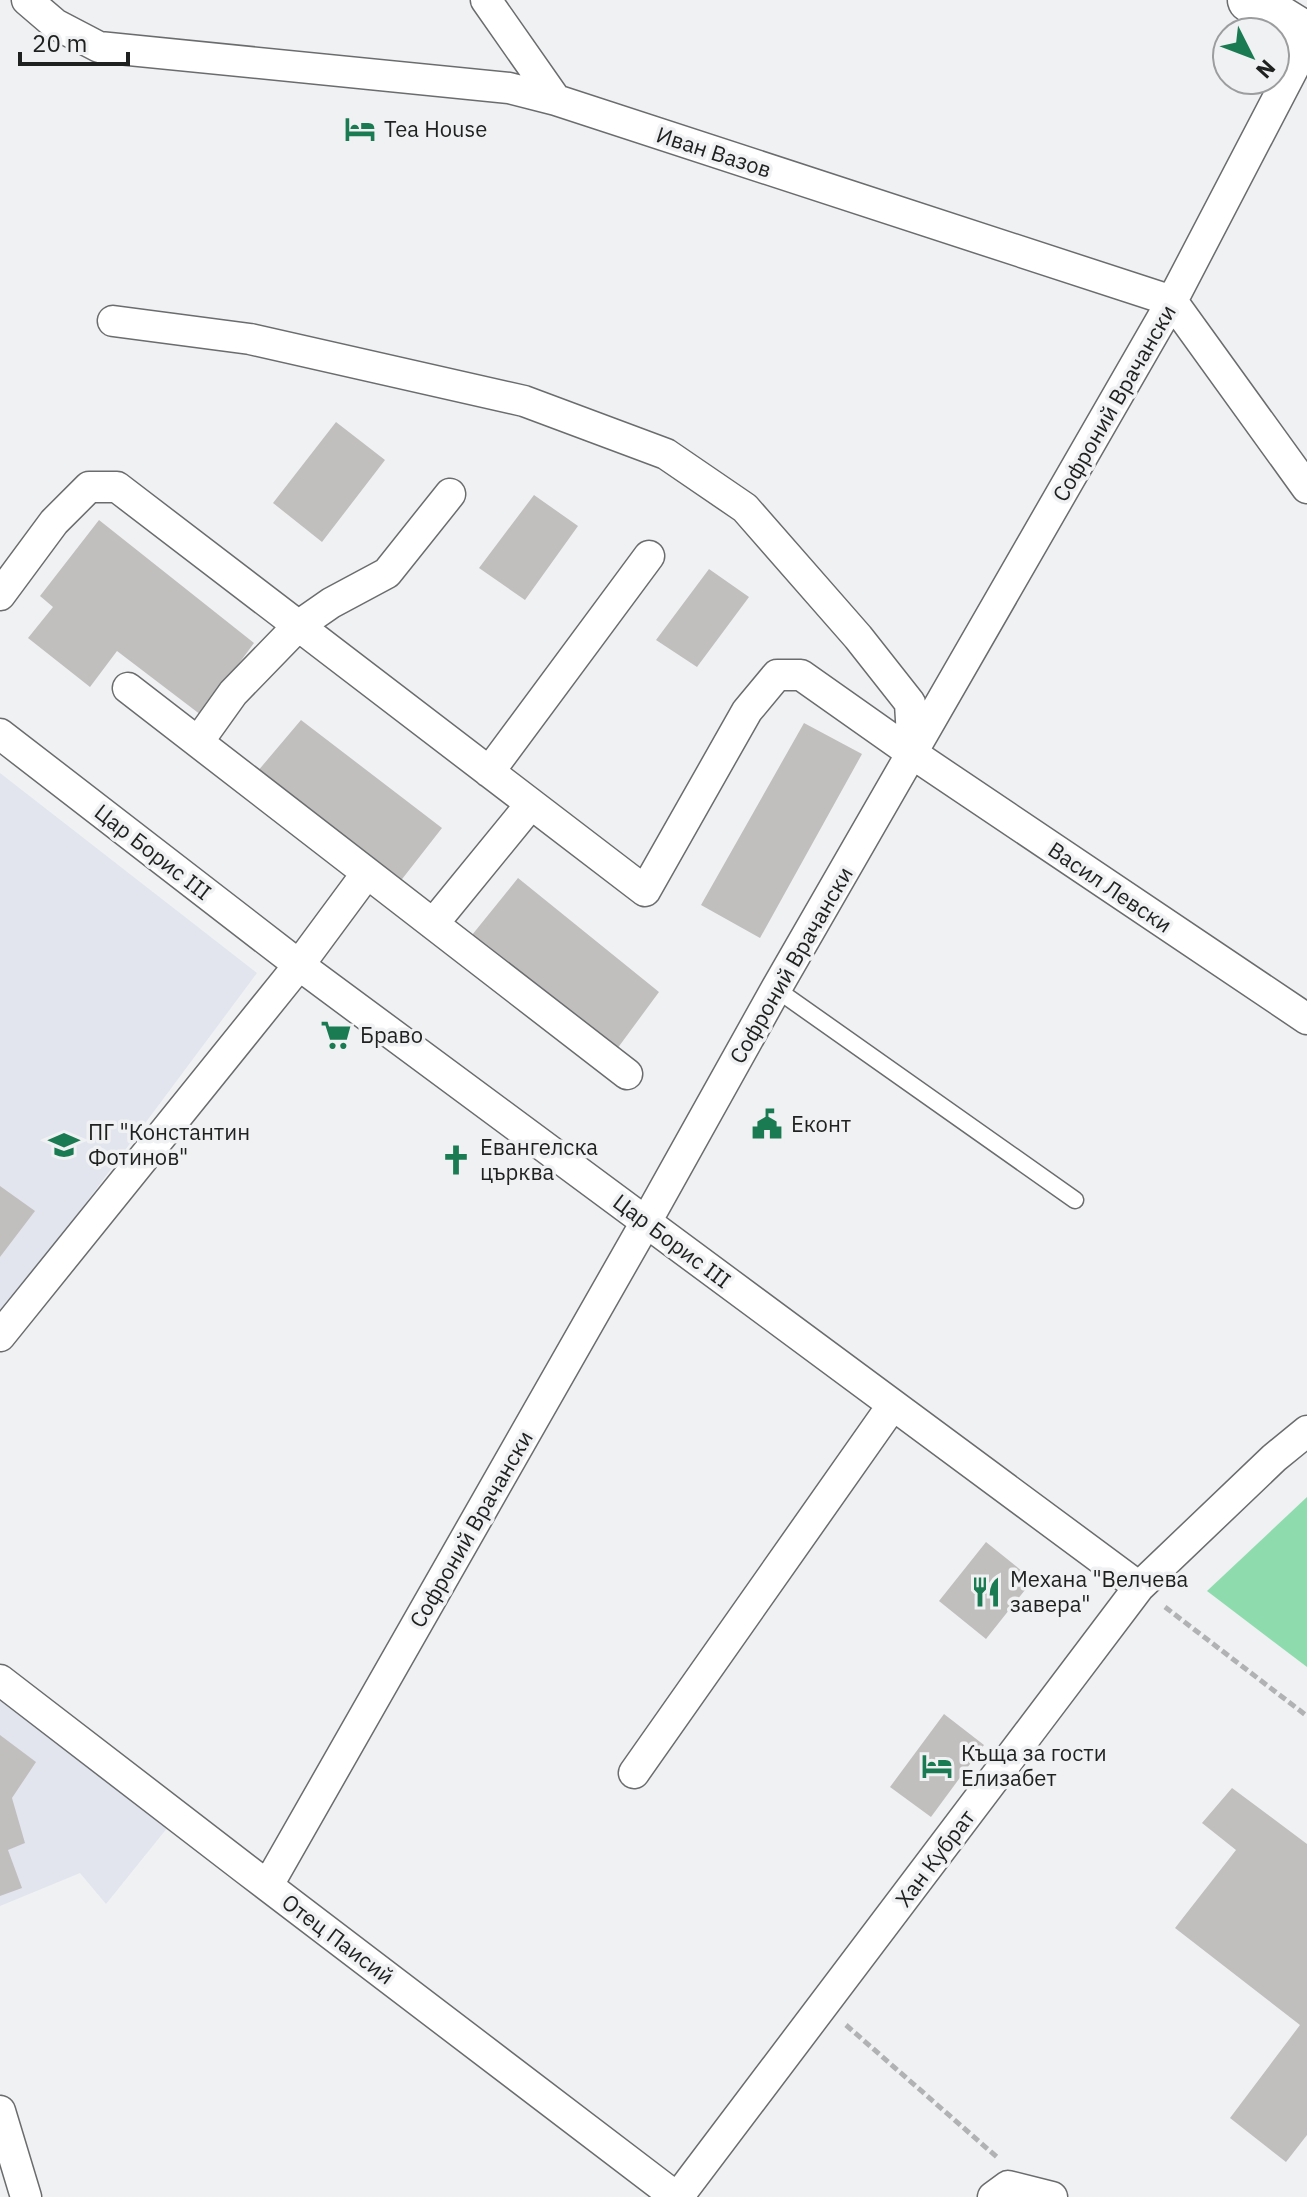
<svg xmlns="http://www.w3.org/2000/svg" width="1307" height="2197" viewBox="0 0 1307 2197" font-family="'IBM Plex Sans',sans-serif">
<rect width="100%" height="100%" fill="#f0f1f3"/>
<path fill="#e2e5ee" d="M0,773L257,973L0,1318Z
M0,1680L176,1817L106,1904L80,1873L0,1906Z"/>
<path fill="#8edcae" d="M1307,1497V1667L1207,1591Z"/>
<path fill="#c1bfbe" d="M336,422L385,460L322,542L273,503Z
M534,495L578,526L525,600L479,568Z
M99,520L254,643L201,715L117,651L90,687L28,638L53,607L40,596Z
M709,569L749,597L697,667L656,640Z
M301,720L442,828L399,883L257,772Z
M804,723L862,754L760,938L701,905Z
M518,878L659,992L617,1049L472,935Z
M0,1186L35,1211L0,1257Z
M986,1542L1033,1580L986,1639L939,1601Z
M944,1714L984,1745L931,1817L890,1787Z
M0,1735L36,1762L12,1798L25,1843L8,1850L22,1888L0,1896Z
M1232,1788L1307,1844V2135L1286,2162L1230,2118L1300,2025L1175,1928L1236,1850L1202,1823Z"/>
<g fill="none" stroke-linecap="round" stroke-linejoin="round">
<g stroke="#6b6c6e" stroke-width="19">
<path id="lane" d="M776,989L1075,1200"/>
</g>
<g stroke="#6b6c6e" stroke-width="33">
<path id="street" d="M27,0L55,24L99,47L509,88L556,100L1172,301L1307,488
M486,0L556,100
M113,321L250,339L524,401L666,454L745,508L858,637L910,703L913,754
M0,595L54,522L89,487H117L645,891L747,711L777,675H801L913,754L1307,1019
M128,688L627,1074
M0,734L299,965L1139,1587
M198,742L233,693L298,626L331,603L387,573L450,494
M489,772L649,556
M433,924L531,804
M0,1336L299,965L367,873
M0,1680C224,1854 451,2025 676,2197
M634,1773L892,1406
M268,1885L646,1222L776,989L1172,301L1307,42
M0,2111L26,2197
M678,2197L1139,1587L1274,1458L1307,1431
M993,2197L1008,2186L1052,2197"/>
</g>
<g stroke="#6b6c6e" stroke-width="47">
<path id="secondary" d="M1250,0L1307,35"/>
</g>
<path stroke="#b1b2b3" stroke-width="5" stroke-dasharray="8 4" stroke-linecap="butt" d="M1165,1607L1307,1716
M846,2025L998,2158"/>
<use href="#lane" stroke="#fff" stroke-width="16"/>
<use href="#street" stroke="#fff" stroke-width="30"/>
<use href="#secondary" stroke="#fff" stroke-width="44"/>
</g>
<defs>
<g id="hotel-bare" transform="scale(2.4)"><path d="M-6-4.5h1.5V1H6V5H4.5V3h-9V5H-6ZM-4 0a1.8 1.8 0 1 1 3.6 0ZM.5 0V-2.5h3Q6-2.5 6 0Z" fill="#1a7b52" stroke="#f0f1f3" stroke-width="2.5" paint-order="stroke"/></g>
<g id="supermarket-bare" transform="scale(2.4)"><path d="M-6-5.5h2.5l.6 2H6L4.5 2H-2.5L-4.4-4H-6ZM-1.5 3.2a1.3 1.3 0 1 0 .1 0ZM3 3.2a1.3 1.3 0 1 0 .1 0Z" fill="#1a7b52" stroke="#f0f1f3" stroke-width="2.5" paint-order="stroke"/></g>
<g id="civic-bare" transform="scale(2.4)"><path d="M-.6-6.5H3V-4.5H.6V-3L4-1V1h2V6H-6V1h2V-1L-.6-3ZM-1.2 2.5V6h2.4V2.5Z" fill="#1a7b52" stroke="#f0f1f3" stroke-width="2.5" paint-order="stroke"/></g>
<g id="school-bare" transform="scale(2.4)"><path d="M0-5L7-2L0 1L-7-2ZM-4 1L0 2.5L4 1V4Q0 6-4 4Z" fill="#1a7b52" stroke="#f0f1f3" stroke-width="2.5" paint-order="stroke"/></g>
<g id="church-bare" transform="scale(2.4)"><path d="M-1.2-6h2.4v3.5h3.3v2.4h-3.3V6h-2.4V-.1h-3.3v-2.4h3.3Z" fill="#1a7b52" stroke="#f0f1f3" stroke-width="2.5" paint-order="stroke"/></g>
<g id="restaurant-bare" transform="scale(2.4)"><path d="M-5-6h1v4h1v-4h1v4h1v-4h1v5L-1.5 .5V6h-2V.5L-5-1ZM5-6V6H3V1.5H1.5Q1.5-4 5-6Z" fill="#1a7b52" stroke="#f0f1f3" stroke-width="2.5" paint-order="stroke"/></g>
</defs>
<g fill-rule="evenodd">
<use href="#hotel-bare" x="360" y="129"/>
<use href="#supermarket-bare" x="336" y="1035"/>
<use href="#civic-bare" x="767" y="1124"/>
<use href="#school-bare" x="64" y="1145"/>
<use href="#church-bare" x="456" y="1160"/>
<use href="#restaurant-bare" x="986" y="1592"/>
<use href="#hotel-bare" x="937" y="1766"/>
</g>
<g text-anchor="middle" stroke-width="7" stroke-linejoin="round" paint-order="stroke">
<g font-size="22" fill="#1f2020" stroke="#f0f1f3" text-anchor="start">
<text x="384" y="137">Tea House</text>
<text x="360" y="1043">Браво</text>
<text x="791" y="1132">Еконт</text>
<text x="88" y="1140">ПГ "Константин<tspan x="88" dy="25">Фотинов"</tspan></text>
<text x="480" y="1155">Евангелска<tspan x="480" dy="25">църква</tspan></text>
<text x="1010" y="1587">Механа "Велчева<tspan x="1010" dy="25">завера"</tspan></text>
<text x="961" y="1761">Къща за гости<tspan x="961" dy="25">Елизабет</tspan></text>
</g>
<g font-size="22" fill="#1f2020" stroke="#f0f1f3">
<text transform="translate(714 152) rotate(18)" y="8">Иван Вазов</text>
<text transform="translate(1114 403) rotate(-60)" y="8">Софроний Врачански</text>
<text transform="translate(153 852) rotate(38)" y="8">Цар Борис III</text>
<text transform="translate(1110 887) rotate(34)" y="8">Васил Левски</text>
<text transform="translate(791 965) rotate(-60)" y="8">Софроний Врачански</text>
<text transform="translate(672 1241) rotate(37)" y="8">Цар Борис III</text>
<text transform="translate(471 1529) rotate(-60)" y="8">Софроний Врачански</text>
<text transform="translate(935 1858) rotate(-53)" y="8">Хан Кубрат</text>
<text transform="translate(338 1939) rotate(37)" y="8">Отец Паисий</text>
</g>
</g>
<g transform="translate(1251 56) rotate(132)"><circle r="38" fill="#f0f1f3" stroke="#9c9d9f" stroke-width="2"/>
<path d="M0-6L14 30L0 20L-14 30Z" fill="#1a7b52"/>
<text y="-12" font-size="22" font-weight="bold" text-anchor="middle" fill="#1f2020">N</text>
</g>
<path d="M20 52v12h108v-12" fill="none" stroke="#1f2020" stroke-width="4"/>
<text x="32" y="52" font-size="24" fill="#1f2020" stroke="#f0f1f3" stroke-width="6" paint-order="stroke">20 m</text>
</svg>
